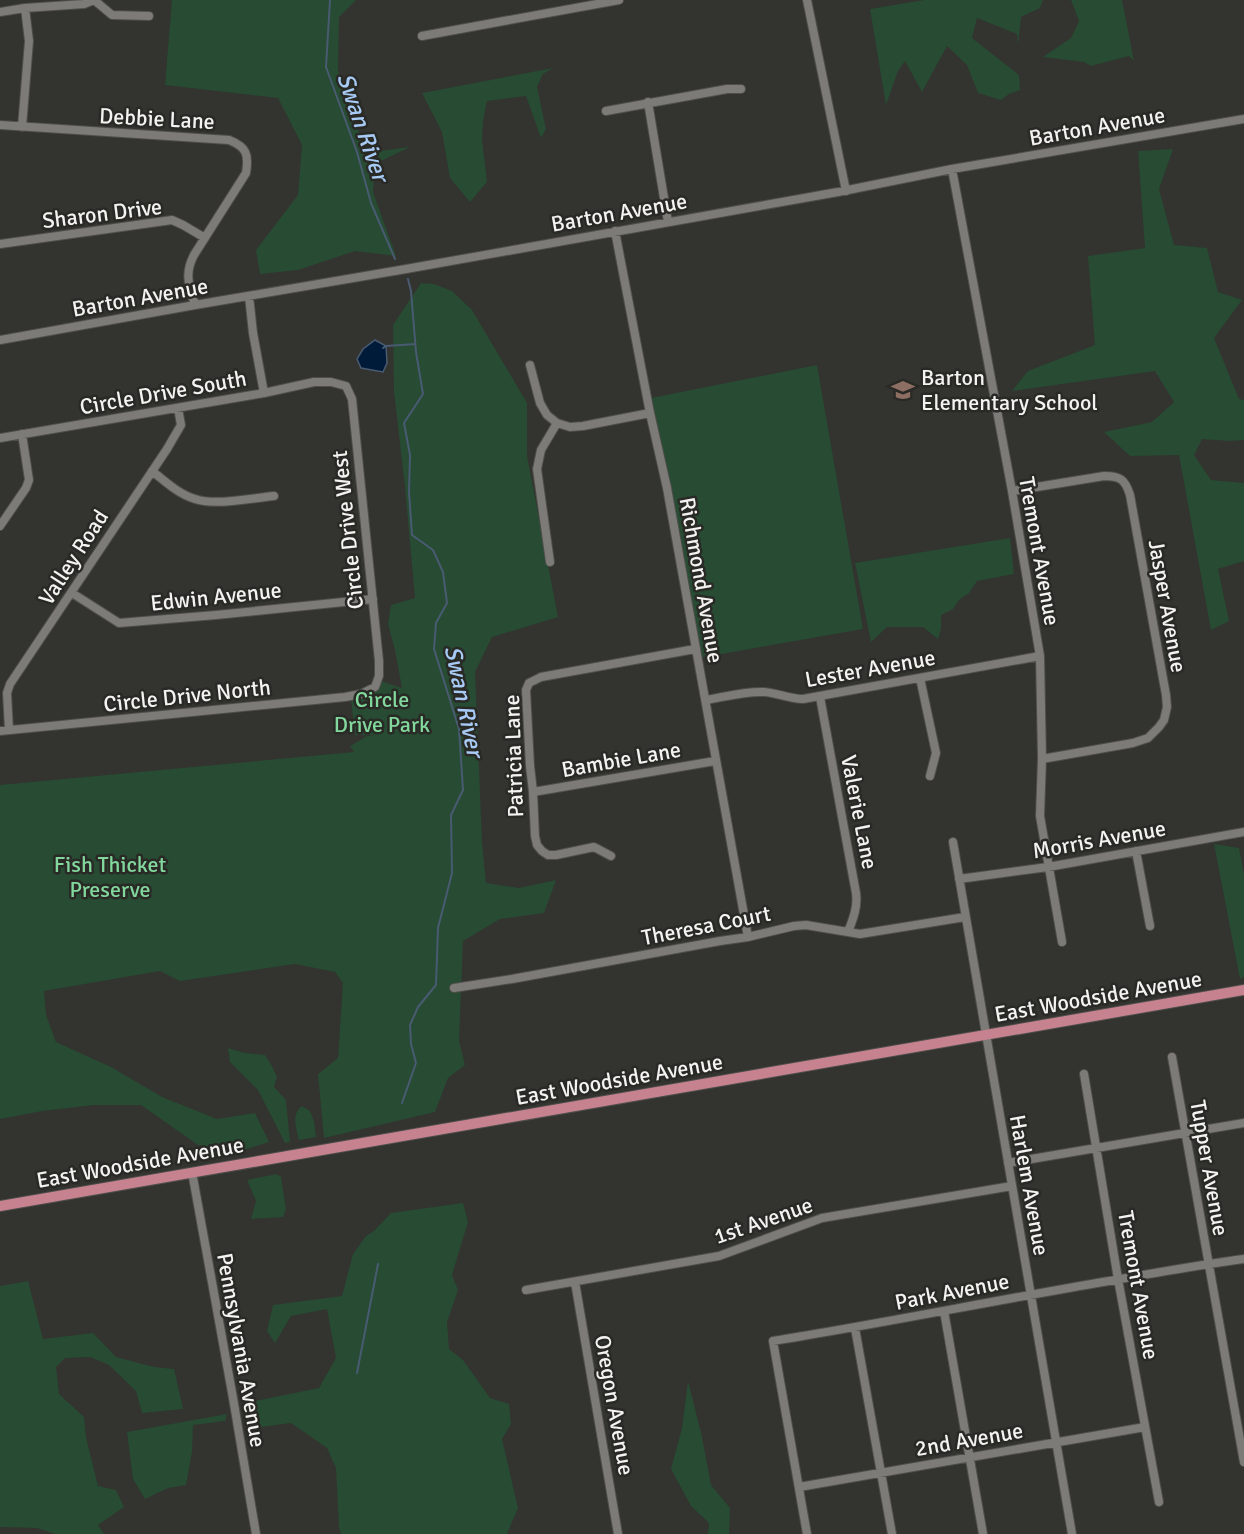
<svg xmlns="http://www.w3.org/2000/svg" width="1244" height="1534" viewBox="0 0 1244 1534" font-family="Signika,sans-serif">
<rect width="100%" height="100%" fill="#33332f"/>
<path fill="#274b33" d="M172,0H356L339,17L338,70L352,121L372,152L410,147L375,164L373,192L396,256L355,251L298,270L260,274L256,250L298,195L302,145L278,98L165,85Z
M924,0H1043L1040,8L1021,17L1018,45L1017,34L977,18L972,38L1019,75L1020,90L1009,94L1001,100L978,93L967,65L947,46L922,92L905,61L898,71L886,105L870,9Z
M1071,0H1122L1134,61L1129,56L1091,66L1084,62L1043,57L1071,38L1079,21Z
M553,68L543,74L537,87L546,129L541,138L526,96L487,101L483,121L482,139L487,182L470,202L450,178L442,132L422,93Z
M1173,149L1159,189L1174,245L1207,248L1218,292L1242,300L1214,338L1239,399L1244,400V440L1230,441L1202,439L1194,455L1211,480L1244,483V561L1218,569L1229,621L1211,630L1179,455L1130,456L1104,432L1152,422L1174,402L1155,371L1012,391L1028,371L1095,345L1088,256L1145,248L1138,151Z
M421,283L434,284L452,291L472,310L527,403V456L558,617L492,637L475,672L482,842L486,883L519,888L556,880L544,913L500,919L463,941L459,1041L465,1065L448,1078L435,1112L324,1138L318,1074L338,1058L343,983L335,972L295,964L180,981L160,971L44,991L46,1015L56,1042L111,1067L162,1097L217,1119L255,1113L269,1142L240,1151L198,1145L141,1105H94L42,1111L0,1119V785L354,752L350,746L367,736L376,735H355L351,700L381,681L402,688L395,650L388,624L391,605L415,598L405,487L394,392L393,325Z
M817,365L863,629L699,658L651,398Z
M1010,538L1014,574L977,581L969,593L959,600L953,609L941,615V629L938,639L923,627H887L871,642L855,563Z
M1214,844L1239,848L1244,875V977L1240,979Z
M228,1048L245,1053L265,1055L272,1066L277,1077L274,1087L286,1100L290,1142L285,1143L258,1090L230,1062Z
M302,1106L310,1111L314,1121L316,1137L299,1140C296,1129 291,1114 302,1106Z
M277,1174L281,1177L286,1209L283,1217L251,1219L256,1201L247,1180Z
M463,1203L468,1222L452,1275L458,1290L447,1322L449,1349L463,1360L490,1398L509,1404L511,1424L502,1439L518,1508L507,1534H341L339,1527L336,1468L327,1448L291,1423L247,1429L246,1403L319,1388L336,1358L327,1309L291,1316L275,1343L267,1331L273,1305L342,1296L353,1254L366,1236L374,1231L391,1213Z
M28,1281L43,1339L93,1333L116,1357L154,1367L174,1369L183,1409L142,1413L136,1391L109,1365L90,1357L65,1358L56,1367L59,1394L84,1417L86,1437L98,1486L116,1490L124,1507L98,1525L104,1534H55L37,1528L0,1527V1286Z
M688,1381L702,1437L711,1485L730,1508L729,1534H708L709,1523L691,1506L671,1469L682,1428Z
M227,1414L225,1421L193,1425L192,1452L186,1485L168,1488L145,1499L133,1479L127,1432Z"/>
<path fill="#001a3a" stroke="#495b71" stroke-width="1.5" d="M375,340L386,346L387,363L383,372L361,368L357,359L363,349Z"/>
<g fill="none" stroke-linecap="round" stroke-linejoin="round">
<path stroke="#495b71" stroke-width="2" d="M330,0L326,67L357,152L371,203L395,259
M383,348L386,346L415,344
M402,1103L416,1063L411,1044L410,1025L418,1007L436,985L438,928L452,873L451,815L463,790L459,729L434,649L436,623L447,603L443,572L433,550L412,535L409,492L410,455L404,423L423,394L416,352L411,291L408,279
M357,1373L378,1264"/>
<g stroke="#4f4e4b" stroke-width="10">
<path id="minor" d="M94,0L112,15L149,16
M807,0L846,191
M0,12L25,8L84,4L94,0
M422,36L619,0
M648,102L668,222
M606,111L727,89H741
M0,125L229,140C247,147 249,155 246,173L194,255C184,274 189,285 195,305
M22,127L29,41L25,8
M952,169L1012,491L1040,656L1042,759L1040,816L1062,942
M615,231L650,413L667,488L748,937
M0,244L172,220L183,225L205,238
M249,296L253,333L264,393
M0,340L195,305L406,269L838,192L952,169L1244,119
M530,365L540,403L547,415L557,423L570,427L583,426L650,413
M0,438L264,393L314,382H331L346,386L352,399L379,661V676L375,687L361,694L345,697L0,731
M152,471C165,481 178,494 195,499C215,506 252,498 274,496
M1012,491L1104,476C1120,476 1125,479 1130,495L1166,695L1167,707L1164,720L1159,727L1148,738L1133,743L1042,759
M0,526L26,488L29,480L22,434
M550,562L537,469L541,450L557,423
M72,593L119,623L216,615L373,599
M920,678L936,753L930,776
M820,697L856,893C858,907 853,919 848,932
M706,700C724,697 745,691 764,692C778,693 789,699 803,699L1040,656
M9,730L7,693L10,684L167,449L181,425L178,408
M533,792L715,761
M953,842L1072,1534
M1136,851L1150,926
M611,856L594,847L556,855H548L542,851L537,845L535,836L533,792L530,766L526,690L529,683L541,677L695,649
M959,879L1048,867L1244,832
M454,988L512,979L720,941L748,937L794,926L806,925L860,934L965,917
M1172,1057L1244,1462
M1084,1074L1118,1279L1159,1502
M1008,1163L1244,1123
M192,1172L233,1398L256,1534
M575,1282L618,1534
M526,1290L719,1256L822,1218L1012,1186
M944,1311L983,1534
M855,1328L892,1534
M799,1487L1145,1427
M807,1534L773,1341C885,1323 997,1300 1109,1281C1154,1273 1199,1265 1244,1259"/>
</g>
<g stroke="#4f4e4b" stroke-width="12">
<path id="major" d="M0,1206L1244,990"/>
</g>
<use href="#minor" stroke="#7c7b77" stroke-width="8"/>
<use href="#major" stroke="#c6828e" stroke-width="10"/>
</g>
<defs>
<g id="school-bare" transform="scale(1.8)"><path d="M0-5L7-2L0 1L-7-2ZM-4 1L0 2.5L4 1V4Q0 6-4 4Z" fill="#8d6e63" stroke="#292925" stroke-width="2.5" paint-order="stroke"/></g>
</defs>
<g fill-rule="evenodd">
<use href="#school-bare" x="903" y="390"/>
</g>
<g text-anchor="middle" stroke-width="5" stroke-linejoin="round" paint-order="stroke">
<g font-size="22" fill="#f4f3f1" stroke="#292925">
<text transform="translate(157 118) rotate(3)" y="8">Debbie Lane</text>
<text transform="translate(1097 126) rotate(-10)" y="8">Barton Avenue</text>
<text transform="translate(619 212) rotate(-10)" y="8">Barton Avenue</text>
<text transform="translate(102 213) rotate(-7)" y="8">Sharon Drive</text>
<text transform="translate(140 297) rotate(-10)" y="8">Barton Avenue</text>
<text transform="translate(163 392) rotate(-10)" y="8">Circle Drive South</text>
<text transform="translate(347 530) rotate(-96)" y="8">Circle Drive West</text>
<text transform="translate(1040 551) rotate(80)" y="8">Tremont Avenue</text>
<text transform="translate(73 557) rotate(-57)" y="8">Valley Road</text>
<text transform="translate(702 580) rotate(80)" y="8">Richmond Avenue</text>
<text transform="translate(216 596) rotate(-6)" y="8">Edwin Avenue</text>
<text transform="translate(1168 606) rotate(80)" y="8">Jasper Avenue</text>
<text transform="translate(870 668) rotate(-10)" y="8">Lester Avenue</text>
<text transform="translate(187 695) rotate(-6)" y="8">Circle Drive North</text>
<text transform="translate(513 756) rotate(-92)" y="8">Patricia Lane</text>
<text transform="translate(621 759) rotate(-10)" y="8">Bambie Lane</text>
<text transform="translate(860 812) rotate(79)" y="8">Valerie Lane</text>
<text transform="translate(1099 839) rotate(-10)" y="8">Morris Avenue</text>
<text transform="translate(706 925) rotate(-11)" y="8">Theresa Court</text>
<text transform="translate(1098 996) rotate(-10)" y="8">East Woodside Avenue</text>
<text transform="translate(619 1079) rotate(-10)" y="8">East Woodside Avenue</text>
<text transform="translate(140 1162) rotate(-10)" y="8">East Woodside Avenue</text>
<text transform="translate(1210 1168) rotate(80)" y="8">Tupper Avenue</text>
<text transform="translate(1030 1185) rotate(80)" y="8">Harlem Avenue</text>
<text transform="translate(763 1220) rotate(-19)" y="8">1st Avenue</text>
<text transform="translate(1139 1285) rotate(80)" y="8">Tremont Avenue</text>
<text transform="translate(952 1291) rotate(-11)" y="8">Park Avenue</text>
<text transform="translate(242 1350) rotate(80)" y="8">Pennsylvania Avenue</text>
<text transform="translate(615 1405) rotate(80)" y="8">Oregon Avenue</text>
<text transform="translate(969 1439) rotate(-10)" y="8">2nd Avenue</text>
</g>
<g font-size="22" fill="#f4f3f1" stroke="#292925" text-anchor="start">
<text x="921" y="385">Barton<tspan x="921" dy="25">Elementary School</tspan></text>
</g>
<g font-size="22" fill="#82d79d" stroke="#292925">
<text x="382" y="707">Circle<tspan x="382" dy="25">Drive Park</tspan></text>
<text x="110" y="872">Fish Thicket<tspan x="110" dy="25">Preserve</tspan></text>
</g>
<g font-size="24" font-style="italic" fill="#a8cbf6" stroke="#292925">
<text transform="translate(363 127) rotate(71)" y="8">Swan River</text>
<text transform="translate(464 701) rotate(78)" y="8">Swan River</text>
</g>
</g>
</svg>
